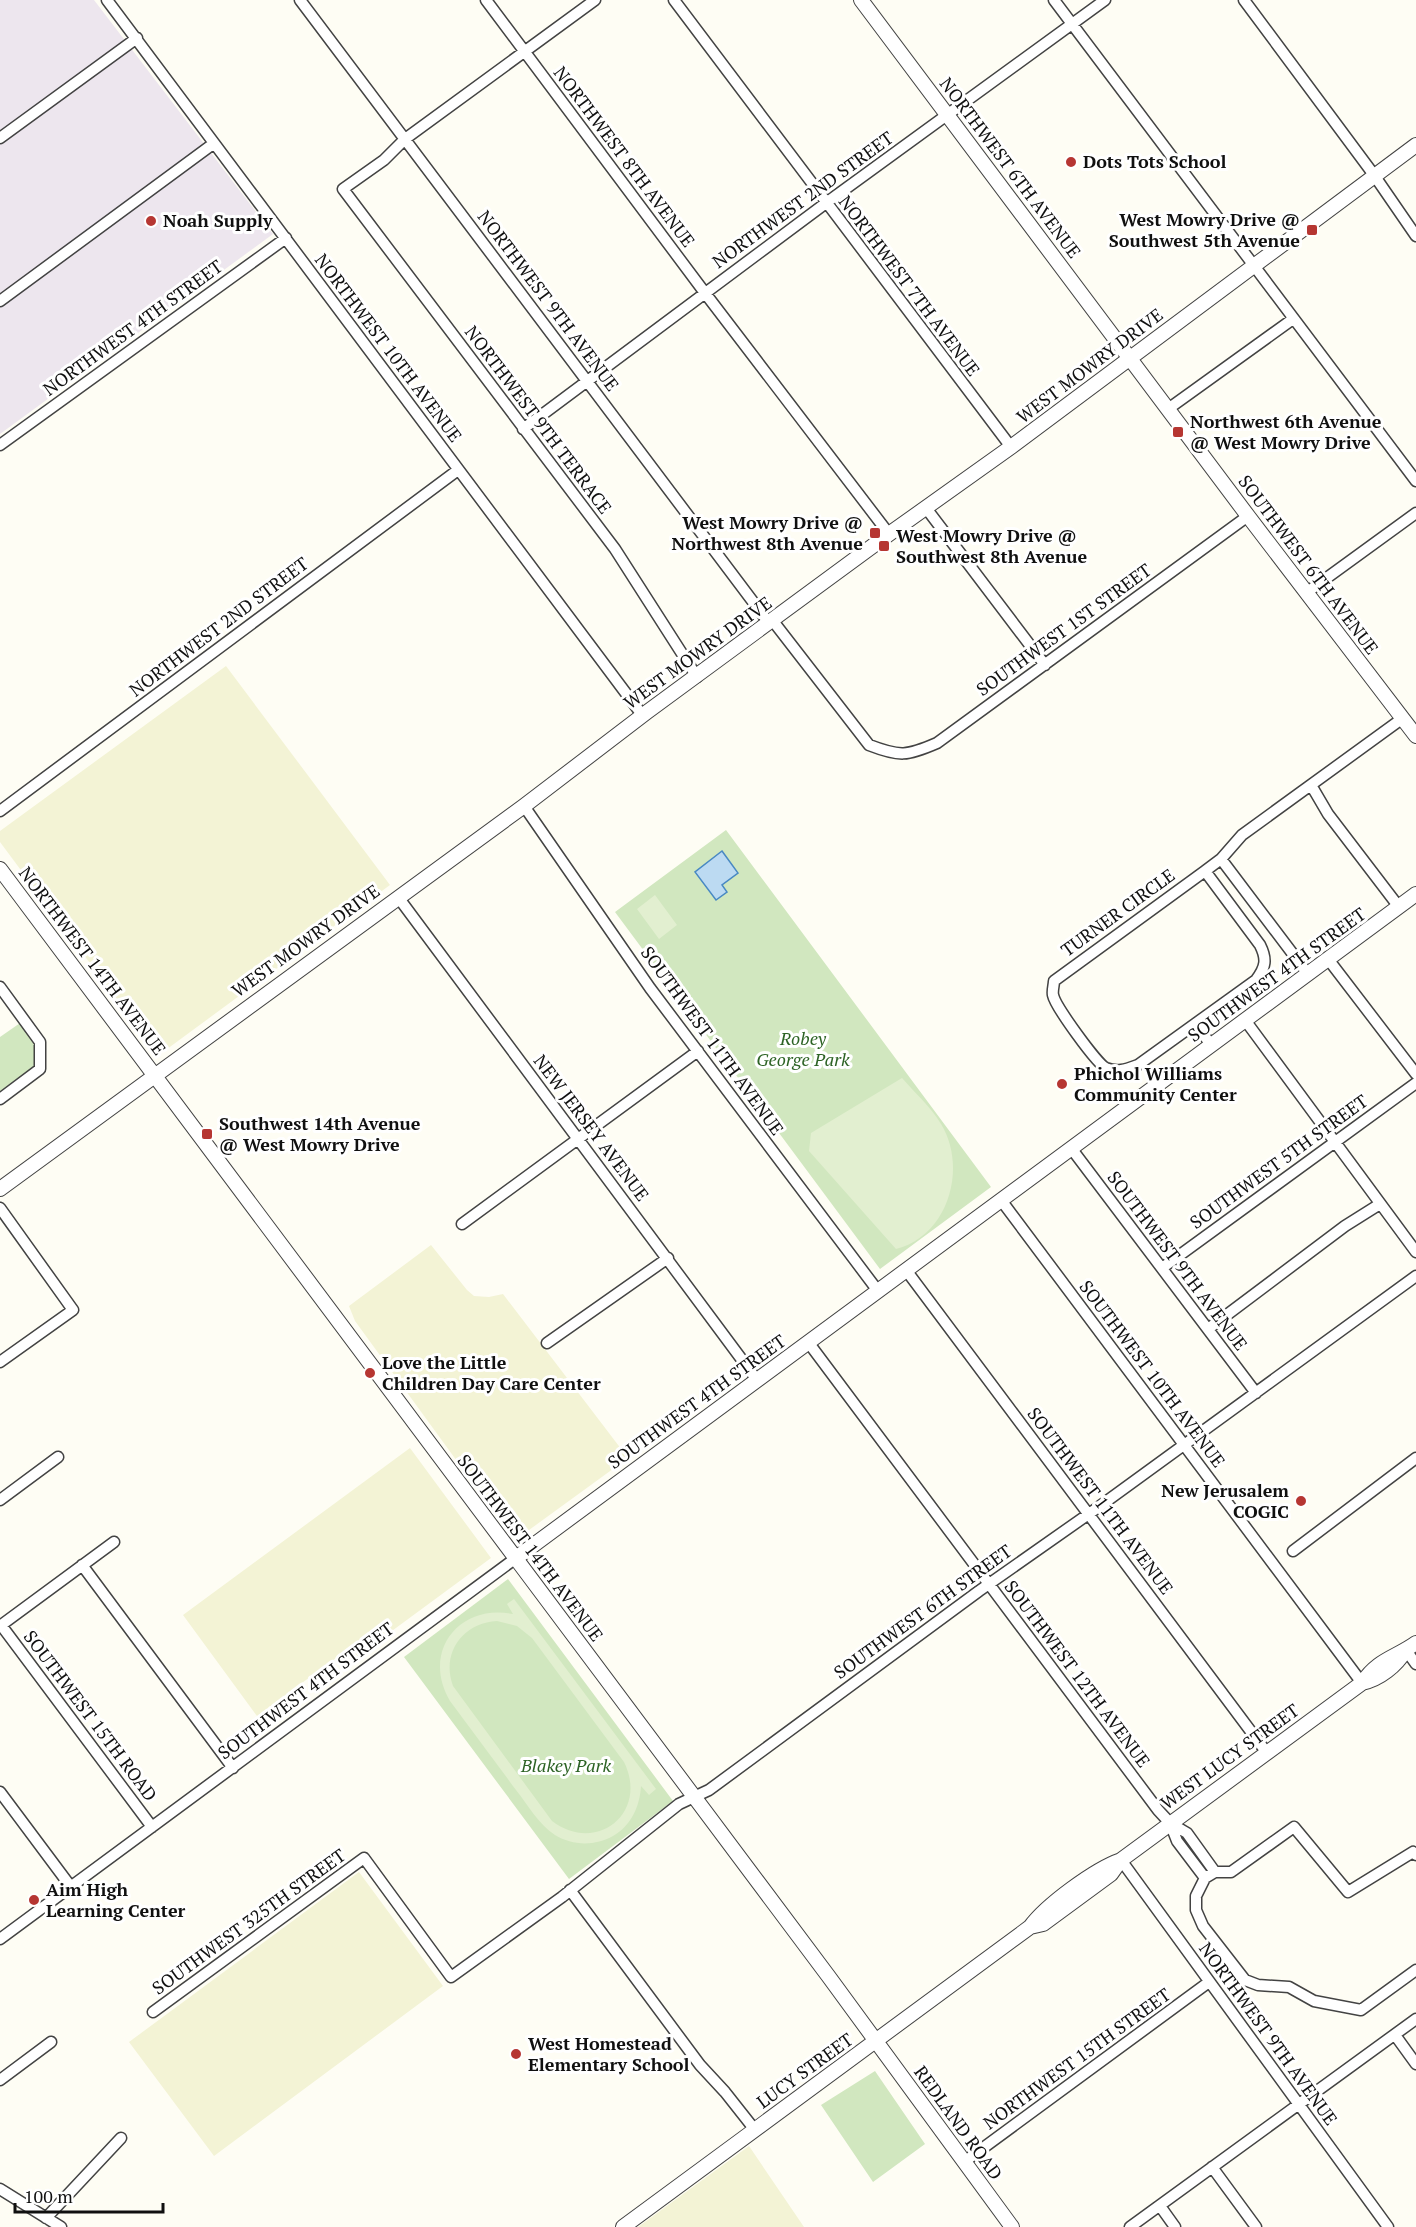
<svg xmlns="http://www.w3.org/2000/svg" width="1416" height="2227" viewBox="0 0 1416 2227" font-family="'PT Serif',serif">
<rect width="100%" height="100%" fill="#fefdf4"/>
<path fill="#ede6ee" d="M0,0H94L273,234L0,434Z"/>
<path fill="#f3f3d5" d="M226,666L390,885L163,1052H156L0,842V831Z
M431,1245L467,1290L474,1296L489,1297L503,1294L628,1458L529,1530H519L502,1523L355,1321L349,1306Z
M410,1448L491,1558L347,1664L340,1655L257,1716L183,1615Z
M359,1872L443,1986L214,2156L129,2042Z
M749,2146L804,2227H638Z"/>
<path fill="#d1e7bf" d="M726,830L991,1187L880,1269L615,912Z
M23,1021L38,1043L39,1068L0,1097V1037Z
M508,1579L673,1801L569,1879L404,1657Z
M875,2071L925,2144L873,2182L821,2105Z"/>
<path fill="#e2efd0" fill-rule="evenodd" d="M655,895L677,925L659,939L637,909Z
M902,1078C915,1093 931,1107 941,1124C968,1168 948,1236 896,1249L809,1151L811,1133Z
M514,1599L656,1789L649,1795L641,1786C640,1806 631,1826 613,1836C595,1846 573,1846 555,1835C539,1825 528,1805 516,1790C494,1760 472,1731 450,1701C421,1652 459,1603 513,1614L507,1604ZM497,1621L517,1626L532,1638L624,1762C649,1812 597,1855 552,1821L453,1686C441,1654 462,1623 497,1621Z"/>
<path fill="#bcdaf2" stroke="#4989c3" stroke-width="1.5" d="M722,851L738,873L722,885L727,892L716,900L695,872Z"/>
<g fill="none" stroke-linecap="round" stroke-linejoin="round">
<g stroke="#434343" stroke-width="13">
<path id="minor" d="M107,0L643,716
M300,0L769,623
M486,0L705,293L889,534
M595,0L405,139L384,160L343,189L615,549L697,677
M674,0L1011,447
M1054,0L1416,481
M1244,0L1374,175L1416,236
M0,138L137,38
M0,301L213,144
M1168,409L1293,319
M523,429L826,203L1105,0
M0,445L286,238
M926,508L1045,665
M1306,593L1416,513
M773,621L869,745C900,757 907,756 937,743L1248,516
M1311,785L1328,814L1399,907
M524,806L650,988L878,1291
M0,811L458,470
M1221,859L1308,974
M1205,871L1260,945C1267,959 1266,967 1256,980L1138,1065C1127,1069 1118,1073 1106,1068C1097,1064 1055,1006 1053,995C1052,991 1054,985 1054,981Z
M1205,871L1221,859L1242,835L1403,718
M398,897L757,1380
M1328,959L1416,1074
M0,987L40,1042V1069L0,1099
M1245,1020L1416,1252
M1196,1024L1211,1045
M1071,1148L1256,1393
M1001,1200L1362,1683
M0,1208L73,1310L0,1362
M462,1224L698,1051
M1162,1268L1416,1083
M906,1270L1267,1753
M1208,1329L1345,1226L1380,1204
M808,1342L1158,1810L1170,1823L1187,1833L1215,1872
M547,1343L668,1258
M0,1500L58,1457
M1293,1551L1416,1458
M82,1565L233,1768
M1,1625L152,1827
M0,1626L114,1542
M1406,1650L1416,1664
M0,1792L71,1887
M1170,1823L1177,1841L1205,1878
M1416,1855L1413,1852L1348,1892L1294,1827L1231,1872H1215L1205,1878L1196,1896V1910L1203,1926L1245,1980L1258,1985L1289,1987L1314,2001L1361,2010L1416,1970
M1121,1860L1388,2227
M570,1890L700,2065L725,2092L755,2130
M0,1939L516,1558
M153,2012L364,1858L451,1977L562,1897L679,1804L709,1790L979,1591L1100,1506L1416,1276
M1395,2035L1416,2064
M0,2080L51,2042
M964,2162L1209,1982
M1212,2167L1256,2227
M0,2189L61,2227
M1160,2206L1175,2227
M46,2218L121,2138
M1130,2227L1416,2019"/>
</g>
<g stroke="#434343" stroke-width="16">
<path id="tertiary" d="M861,0L1248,516L1416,736
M0,869L829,1977L1012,2227
M0,1189L524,806L647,712L889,534L1011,447L1416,145
M516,1558L1416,894
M1362,1683C1380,1679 1396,1666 1406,1650
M1030,1927L1043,1924L1111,1874L1121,1860
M623,2227L1030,1927C1046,1905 1095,1869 1121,1860L1362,1683C1378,1659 1395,1658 1416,1643"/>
</g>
<use href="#minor" stroke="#fff" stroke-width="10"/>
<use href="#tertiary" stroke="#fff" stroke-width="14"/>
</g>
<g fill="#b63632" stroke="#fff" stroke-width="2">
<circle cx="1071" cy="162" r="6"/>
<circle cx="151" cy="221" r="6"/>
<rect x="1306" y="224" width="12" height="12" rx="3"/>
<rect x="1172" y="426" width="12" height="12" rx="3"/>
<rect x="869" y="527" width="12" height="12" rx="3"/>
<rect x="878" y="540" width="12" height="12" rx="3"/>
<circle cx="1062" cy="1084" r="6"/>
<rect x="201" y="1128" width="12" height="12" rx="3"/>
<circle cx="370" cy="1373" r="6"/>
<circle cx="1301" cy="1501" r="6"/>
<circle cx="34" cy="1900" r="6"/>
<circle cx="516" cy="2054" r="6"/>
</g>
<g text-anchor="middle" stroke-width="6" stroke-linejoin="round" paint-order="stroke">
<g font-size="18" fill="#101010" stroke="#fff">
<text transform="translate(624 157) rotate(53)" y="6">NORTHWEST 8TH AVENUE</text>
<text transform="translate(1010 168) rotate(53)" y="6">NORTHWEST 6TH AVENUE</text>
<text transform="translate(803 200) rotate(-36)" y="6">NORTHWEST 2ND STREET</text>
<text transform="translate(909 286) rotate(53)" y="6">NORTHWEST 7TH AVENUE</text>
<text transform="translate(548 301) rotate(53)" y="6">NORTHWEST 9TH AVENUE</text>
<text transform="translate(133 328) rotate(-36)" y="6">NORTHWEST 4TH STREET</text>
<text transform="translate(388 348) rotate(53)" y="6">NORTHWEST 10TH AVENUE</text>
<text transform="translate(1090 366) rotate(-37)" y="6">WEST MOWRY DRIVE</text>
<text transform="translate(538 420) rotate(53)" y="6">NORTHWEST 9TH TERRACE</text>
<text transform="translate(1308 565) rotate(53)" y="6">SOUTHWEST 6TH AVENUE</text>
<text transform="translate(219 627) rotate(-37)" y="6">NORTHWEST 2ND STREET</text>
<text transform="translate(1064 630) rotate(-36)" y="6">SOUTHWEST 1ST STREET</text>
<text transform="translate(698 653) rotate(-36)" y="6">WEST MOWRY DRIVE</text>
<text transform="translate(1118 913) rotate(-36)" y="6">TURNER CIRCLE</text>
<text transform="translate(306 941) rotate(-36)" y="6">WEST MOWRY DRIVE</text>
<text transform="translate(92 961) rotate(53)" y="6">NORTHWEST 14TH AVENUE</text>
<text transform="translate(1277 975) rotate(-36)" y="6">SOUTHWEST 4TH STREET</text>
<text transform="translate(712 1041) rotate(54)" y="6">SOUTHWEST 11TH AVENUE</text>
<text transform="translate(591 1128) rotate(53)" y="6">NEW JERSEY AVENUE</text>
<text transform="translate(1279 1162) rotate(-36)" y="6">SOUTHWEST 5TH STREET</text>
<text transform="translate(1177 1261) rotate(53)" y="6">SOUTHWEST 9TH AVENUE</text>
<text transform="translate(1152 1374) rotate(53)" y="6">SOUTHWEST 10TH AVENUE</text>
<text transform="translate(697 1402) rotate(-36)" y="6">SOUTHWEST 4TH STREET</text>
<text transform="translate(1100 1501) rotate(53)" y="6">SOUTHWEST 11TH AVENUE</text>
<text transform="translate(530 1548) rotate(53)" y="6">SOUTHWEST 14TH AVENUE</text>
<text transform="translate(923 1612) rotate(-36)" y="6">SOUTHWEST 6TH STREET</text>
<text transform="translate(1077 1674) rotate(53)" y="6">SOUTHWEST 12TH AVENUE</text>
<text transform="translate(306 1691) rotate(-37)" y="6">SOUTHWEST 4TH STREET</text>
<text transform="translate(90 1716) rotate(53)" y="6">SOUTHWEST 15TH ROAD</text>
<text transform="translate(1230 1757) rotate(-36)" y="6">WEST LUCY STREET</text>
<text transform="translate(249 1922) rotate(-36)" y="6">SOUTHWEST 325TH STREET</text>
<text transform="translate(1268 2034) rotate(54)" y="6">NORTHWEST 9TH AVENUE</text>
<text transform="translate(1077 2059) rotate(-36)" y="6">NORTHWEST 15TH STREET</text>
<text transform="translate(805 2071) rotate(-36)" y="6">LUCY STREET</text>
<text transform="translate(958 2123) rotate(54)" y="6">REDLAND ROAD</text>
</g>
<g font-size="18" font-weight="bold" fill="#101010" stroke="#fff" text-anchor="start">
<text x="1083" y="168">Dots Tots School</text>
<text x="1300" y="226" text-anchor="end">West Mowry Drive @<tspan x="1300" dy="21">Southwest 5th Avenue</tspan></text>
<text x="163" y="227">Noah Supply</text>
<text x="1190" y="428">Northwest 6th Avenue<tspan x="1190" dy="21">@ West Mowry Drive</tspan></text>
<text x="863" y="529" text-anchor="end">West Mowry Drive @<tspan x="863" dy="21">Northwest 8th Avenue</tspan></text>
<text x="896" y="542">West Mowry Drive @<tspan x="896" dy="21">Southwest 8th Avenue</tspan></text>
<text x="1074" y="1080">Phichol Williams<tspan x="1074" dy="21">Community Center</tspan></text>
<text x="219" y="1130">Southwest 14th Avenue<tspan x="219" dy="21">@ West Mowry Drive</tspan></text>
<text x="382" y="1369">Love the Little<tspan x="382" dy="21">Children Day Care Center</tspan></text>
<text x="1289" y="1497" text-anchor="end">New Jerusalem<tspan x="1289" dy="21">COGIC</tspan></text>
<text x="46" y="1896">Aim High<tspan x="46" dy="21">Learning Center</tspan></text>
<text x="528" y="2050">West Homestead<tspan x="528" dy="21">Elementary School</tspan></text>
</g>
<g font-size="18" font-style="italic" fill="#2d6325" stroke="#fff">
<text x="803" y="1045">Robey<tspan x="803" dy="21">George Park</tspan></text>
<text x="566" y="1772">Blakey Park</text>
</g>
</g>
<path d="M15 2203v9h148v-9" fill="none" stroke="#101010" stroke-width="3"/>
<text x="24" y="2203" font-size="18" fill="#101010" stroke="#ffffff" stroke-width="4.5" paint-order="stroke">100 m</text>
</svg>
